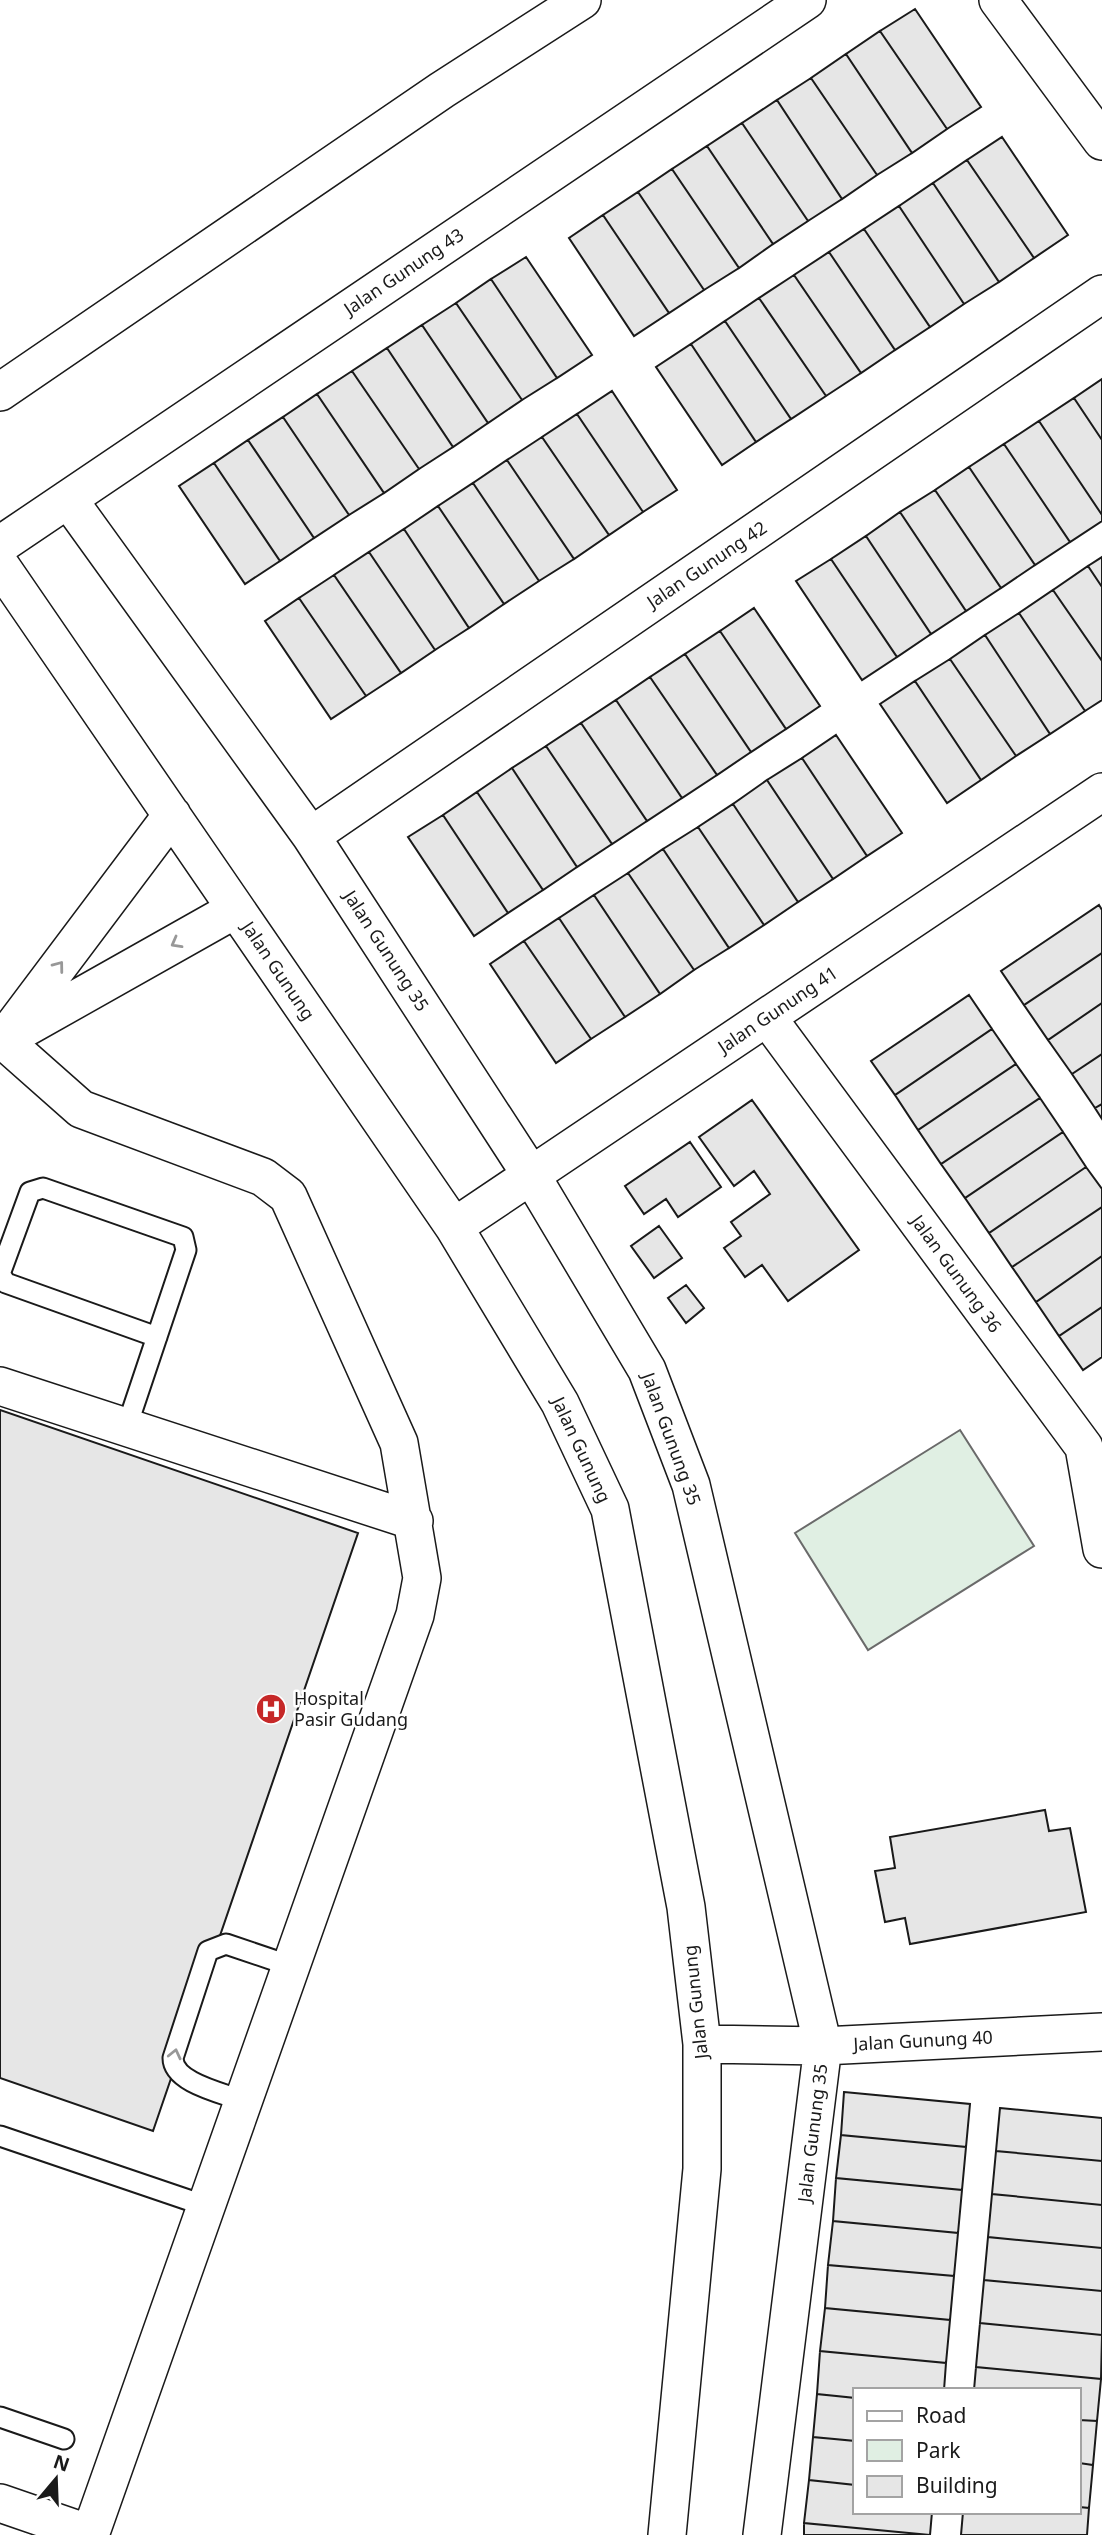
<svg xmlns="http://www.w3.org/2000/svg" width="1102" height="2535" viewBox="0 0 1102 2535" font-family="'Noto Sans',sans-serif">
<rect width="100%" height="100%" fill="#fff"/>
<path fill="#e0efe3" stroke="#6a6a6a" stroke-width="2" d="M960,1430L1034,1546L868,1650L795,1533Z"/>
<path fill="#e6e6e6" stroke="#1a1a1a" stroke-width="2" d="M915,9L981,107L947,129L880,31Z
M880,31L947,129L912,153L846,54Z
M846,54L912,153L877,175L811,78Z
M811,78L877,175L842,199L777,100Z
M777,100L842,199L808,221L742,123Z
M742,123L808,221L773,244L707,146Z
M1002,137L1068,235L1034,258L967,160Z
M707,146L773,244L739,268L672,169Z
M967,160L1034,258L999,282L933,183Z
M672,169L739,268L704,290L638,192Z
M933,183L999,282L964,304L899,206Z
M638,192L704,290L669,313L603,215Z
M899,206L964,304L930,327L864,229Z
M603,215L669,313L634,336L569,238Z
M864,229L930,327L895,350L829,252Z
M829,252L895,350L861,373L794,275Z
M526,257L592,355L557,378L491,279Z
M794,275L861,373L826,396L759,298Z
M491,279L557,378L522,400L456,303Z
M759,298L826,396L791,419L725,321Z
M456,303L522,400L488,423L422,325Z
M725,321L791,419L756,442L691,344Z
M422,325L488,423L453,447L387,348Z
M691,344L756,442L722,465L656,367Z
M387,348L453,447L419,469L352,371Z
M352,371L419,469L384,493L317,394Z
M1102,379V440L1074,398Z
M612,391L677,490L643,512L577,414Z
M317,394L384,493L349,515L283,417Z
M1074,398L1102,440V515L1039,421Z
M577,414L643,512L609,535L542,437Z
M283,417L349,515L314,538L248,440Z
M1039,421L1102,515V521L1070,542L1004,444Z
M542,437L609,535L574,559L507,460Z
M248,440L314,538L280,561L214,463Z
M1004,444L1070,542L1035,565L969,467Z
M507,460L574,559L539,581L473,483Z
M214,463L280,561L245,584L179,486Z
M969,467L1035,565L1001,588L935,490Z
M473,483L539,581L504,604L438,506Z
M935,490L1001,588L966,611L900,512Z
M438,506L504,604L469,628L404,529Z
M900,512L966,611L931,634L866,536Z
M404,529L469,628L435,650L369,552Z
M866,536L931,634L897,657L831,559Z
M369,552L435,650L401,673L334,575Z
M1102,557V587L1088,566Z
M831,559L897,657L862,680L796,581Z
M1088,566L1102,587V661L1053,590Z
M334,575L401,673L366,696L299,598Z
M1053,590L1102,661V700L1085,711L1019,613Z
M299,598L366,696L331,719L265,621Z
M754,608L820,706L786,729L720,631Z
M1019,613L1085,711L1050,734L985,635Z
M720,631L786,729L751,752L685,654Z
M985,635L1050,734L1016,756L950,659Z
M685,654L751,752L717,775L650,677Z
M950,659L1016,756L981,780L915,681Z
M650,677L717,775L682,798L616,700Z
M915,681L981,780L947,803L880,704Z
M616,700L682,798L647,821L581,723Z
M581,723L647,821L612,844L546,746Z
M836,735L902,833L867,856L802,758Z
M546,746L612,844L577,867L512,768Z
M802,758L867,856L833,879L767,780Z
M512,768L577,867L543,890L477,792Z
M767,780L833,879L798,902L733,804Z
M477,792L543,890L508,913L443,815Z
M733,804L798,902L764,925L698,827Z
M443,815L508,913L474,936L408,837Z
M698,827L764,925L729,948L663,849Z
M663,849L729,948L694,970L628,873Z
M628,873L694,970L660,994L594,895Z
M594,895L660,994L625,1017L559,918Z
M1099,905L1102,910V953L1024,1005L1001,971Z
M559,918L625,1017L591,1039L524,941Z
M524,941L591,1039L556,1063L490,964Z
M1102,953V1003L1048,1040L1024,1005Z
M969,995L992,1029L895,1095L871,1061Z
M1102,1003V1054L1072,1074L1048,1040Z
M992,1029L1016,1064L918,1130L895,1095Z
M1102,1054V1104L1095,1108L1072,1074Z
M1016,1064L1040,1098L941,1164L918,1130Z
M1040,1098L1063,1132L965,1198L941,1164Z
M752,1100L859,1250L788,1301L762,1265L745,1277L724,1248L741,1236L731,1222L770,1194L754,1171L734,1186L699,1137Z
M1102,1104V1119L1095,1108Z
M1063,1132L1086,1167L989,1233L965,1198Z
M690,1142L721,1187L678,1217L666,1199L644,1214L625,1186Z
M1086,1167L1102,1189V1207L1012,1267L989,1233Z
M1102,1207V1256L1036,1302L1012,1267Z
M659,1226L682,1258L654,1278L631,1246Z
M1102,1256V1307L1059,1336L1036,1302Z
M686,1285L704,1308L686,1323L668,1298Z
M1102,1307V1357L1083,1370L1059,1336Z
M0,1410L358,1533L153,2131L0,2078Z
M1045,1810L1049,1831L1070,1828L1086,1912L910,1944L905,1918L885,1922L875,1871L895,1868L890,1837Z
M844,2092L970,2104L966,2147L841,2135Z
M1000,2108L1102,2118V2161L996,2151Z
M841,2135L966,2147L962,2190L836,2178Z
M996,2151L1102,2161V2205L992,2194Z
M836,2178L962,2190L958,2233L833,2221Z
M992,2194L1102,2205V2248L988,2237Z
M833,2221L958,2233L954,2276L828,2265Z
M988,2237L1102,2248V2291L984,2280Z
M828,2265L954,2276L950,2320L825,2308Z
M984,2280L1102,2291V2335L980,2323Z
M825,2308L950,2320L946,2363L820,2351Z
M980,2323L1102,2335L1101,2379L976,2367Z
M820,2351L946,2363L944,2390H855V2398L817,2394Z
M976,2367L1101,2379L1097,2421L1079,2420V2390H974Z
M817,2394L855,2398V2441L813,2437Z
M1079,2420L1097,2421L1093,2465L1079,2463Z
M813,2437L855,2441V2485L809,2480Z
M1079,2463L1093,2465L1089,2508L1079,2507Z
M809,2480L855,2485V2512H932L930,2535L804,2523Z
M1079,2507L1089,2508L1087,2535H961L963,2512H1079Z
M804,2523L930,2535H804Z"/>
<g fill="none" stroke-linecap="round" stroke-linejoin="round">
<g stroke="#1a1a1a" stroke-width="23">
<path id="lane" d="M126,1429L186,1250L183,1237L43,1188L30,1192L0,1274L6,1283L157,1337
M243,2101C223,2093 173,2083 173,2058L208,1951L226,1944L291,1966
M0,2136L206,2206
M0,2417L64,2439"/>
</g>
<g stroke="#1a1a1a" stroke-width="40">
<path id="street" d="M998,0L1102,141
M0,392L442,90L582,0
M68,499L311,836L531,1175L647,1370L691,1485L823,2046L762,2535
M0,545L807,0
M0,565L454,1227L560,1403L610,1509L686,1907L702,2044V2169L667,2535
M311,836L1102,294
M767,1017L1084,1447L1102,1549
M16,1033L236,909
M3,1040L81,1109L263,1177L288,1196L399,1443L422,1578L415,1615L90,2535
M3,1040L172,815
M454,1227L1102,792
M0,1386L414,1521
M702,2044L823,2046L1102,2032
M0,2503L90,2534"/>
</g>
<use href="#lane" stroke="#fff" stroke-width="19"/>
<use href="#street" stroke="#fff" stroke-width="37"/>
</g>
<defs><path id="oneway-chevron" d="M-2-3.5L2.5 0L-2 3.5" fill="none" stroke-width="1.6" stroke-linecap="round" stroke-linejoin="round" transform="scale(1.75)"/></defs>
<g stroke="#989898">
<use href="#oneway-chevron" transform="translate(176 943) rotate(151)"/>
<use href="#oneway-chevron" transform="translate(59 966) rotate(-53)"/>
<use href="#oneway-chevron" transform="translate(175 2054) rotate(-77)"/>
</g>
<defs>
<g id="hospital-disc" transform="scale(1.575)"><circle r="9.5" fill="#c62828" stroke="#fff"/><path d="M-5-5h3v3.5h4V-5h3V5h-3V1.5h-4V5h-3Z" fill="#fff"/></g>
</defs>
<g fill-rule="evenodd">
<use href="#hospital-disc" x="271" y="1709"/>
</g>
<g text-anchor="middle" stroke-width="5" stroke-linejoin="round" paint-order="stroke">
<g font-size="18" fill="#1a1a1a" stroke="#fff">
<text transform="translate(404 272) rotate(-34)" y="6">Jalan Gunung 43</text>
<text transform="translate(707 565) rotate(-34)" y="6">Jalan Gunung 42</text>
<text transform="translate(386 951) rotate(57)" y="6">Jalan Gunung 35</text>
<text transform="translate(278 971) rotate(56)" y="6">Jalan Gunung</text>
<text transform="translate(778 1010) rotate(-34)" y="6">Jalan Gunung 41</text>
<text transform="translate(956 1274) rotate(54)" y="6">Jalan Gunung 36</text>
<text transform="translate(671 1439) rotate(70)" y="6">Jalan Gunung 35</text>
<text transform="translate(581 1450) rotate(65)" y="6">Jalan Gunung</text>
<text transform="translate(696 2002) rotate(-96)" y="6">Jalan Gunung</text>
<text transform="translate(923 2041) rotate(-3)" y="6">Jalan Gunung 40</text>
<text transform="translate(813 2133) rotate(-83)" y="6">Jalan Gunung 35</text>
</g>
<g font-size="18" fill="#1a1a1a" stroke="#fff" text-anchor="start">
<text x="294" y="1705">Hospital<tspan x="294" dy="21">Pasir Gudang</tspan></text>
</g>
</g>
<rect x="853" y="2388" width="228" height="126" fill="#ffffff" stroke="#a3a3a3" stroke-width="2"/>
<rect x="867" y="2411" width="35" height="10" fill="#ffffff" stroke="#a3a3a3" stroke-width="2"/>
<text x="916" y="2423" font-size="21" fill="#1a1a1a">Road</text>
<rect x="867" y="2440" width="35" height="21" fill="#e0efe3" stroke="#a3a3a3" stroke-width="2"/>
<text x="916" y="2458" font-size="21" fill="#1a1a1a">Park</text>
<rect x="867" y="2476" width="35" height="21" fill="#e6e6e6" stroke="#a3a3a3" stroke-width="2"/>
<text x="916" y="2493" font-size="21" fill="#1a1a1a">Building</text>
<g transform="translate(56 2479) rotate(19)" stroke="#ffffff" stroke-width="5" paint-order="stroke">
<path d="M0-5L12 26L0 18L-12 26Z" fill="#1a1a1a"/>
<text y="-10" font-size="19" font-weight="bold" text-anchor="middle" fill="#1a1a1a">N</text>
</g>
</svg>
